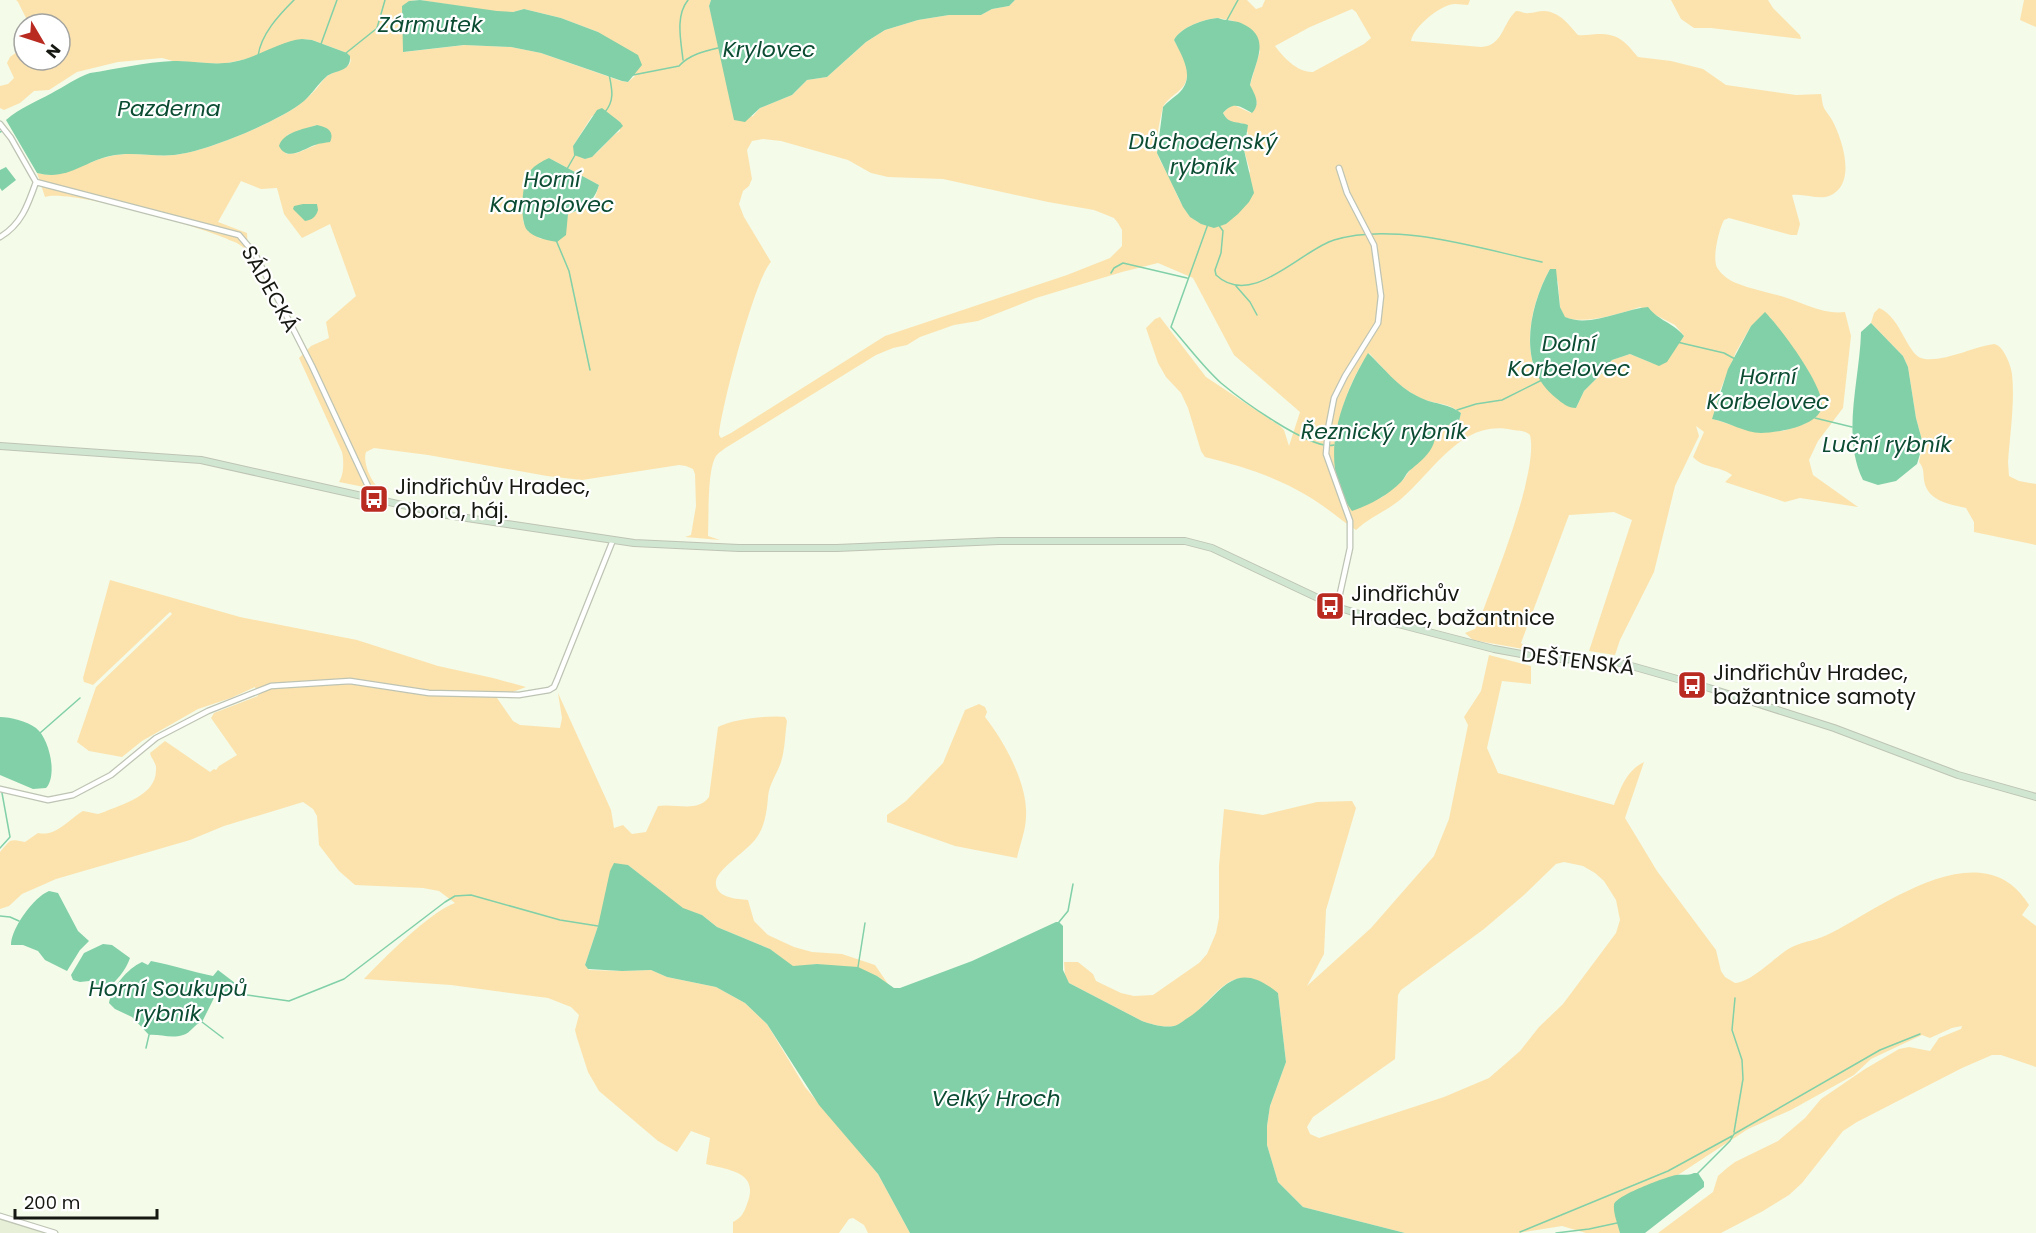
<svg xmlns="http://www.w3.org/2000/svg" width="2036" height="1233" viewBox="0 0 2036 1233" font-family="Poppins,sans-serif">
<rect width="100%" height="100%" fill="#f4fbe9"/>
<path fill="#e7f0d7" d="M0,1218L49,1233H0Z"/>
<path fill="#fce3ad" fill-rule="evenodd" d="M16,0H418L409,1L404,28V52L465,45L511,47L541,53L621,81L628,82L635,76L598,32L561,18L524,9L513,12H497L420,0H711L709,6L719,47L752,117L760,108L792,95L807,80L827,77L866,42L885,30L918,20L949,15H981L992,9L1009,6L1015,0H1247L1256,9L1262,7L1265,0H1470L1468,5C1462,5 1455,3 1449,5C1436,9 1413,28 1411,41L1481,47C1503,46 1502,24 1516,11C1522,11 1524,14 1529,13C1534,13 1538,11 1544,11C1560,12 1568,24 1578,35C1585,36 1591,34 1598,34C1620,34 1625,42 1638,57L1671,61L1703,69L1726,85L1796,95L1821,94C1822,98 1822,104 1824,108C1826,112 1830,116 1832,120C1842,138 1858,185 1829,196C1818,200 1804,193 1792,195L1800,224L1797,235H1791L1729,218L1724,220C1719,229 1711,261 1718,269C1722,275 1730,281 1736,283C1751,289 1766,292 1781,296C1801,302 1824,315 1845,312L1851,336L1843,408L1818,441L1809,460L1813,475L1858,507L1800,498L1785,502L1725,482L1732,475C1718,465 1704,469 1693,457L1704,432L1696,426L1699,436L1675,486L1654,572L1620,640L1615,655L1589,651L1632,520L1614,512L1569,515L1521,643L1529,650L1473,640L1465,633L1475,629L1479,622C1493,582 1539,473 1530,435C1524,430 1520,431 1513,430C1462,418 1434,471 1401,499C1387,511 1370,517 1356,530C1339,519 1324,505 1306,495C1274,476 1241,466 1205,457L1201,451L1188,408L1181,393L1166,377L1158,363L1146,328L1155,319L1160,317L1206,377L1280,426L1284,430L1289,446L1300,412L1234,355L1193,278L1158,263L1122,272L1036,298L978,321L954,325L920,337L907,345L893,348L876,355L727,447C723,450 719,452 716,456C707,470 709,517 708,536L720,540L685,537L691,535L696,506L695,474L693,469L686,466L679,465L582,480L547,476L428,455L374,448L366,452C362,463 373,488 384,491L339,482C344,475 344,460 342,452L299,358L311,346L329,338L326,322L356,296L330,224L302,238L284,214L277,188L261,189L241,181L218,222L247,233L248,251C243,247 238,243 232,241C206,228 68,188 45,197L37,173C64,180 85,161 111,156C132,151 153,157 174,155C205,152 266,126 293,109C302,103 310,96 317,88C321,83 324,78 329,75C338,70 359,67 347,53L312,40L302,39L251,58L223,64L173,61L162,58L118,62L77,72L49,90L34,91L20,103L4,110L0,108V86L8,84L14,78L7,63L10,57L24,47V60H60V24H29L18,2ZM1352,9L1356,12L1371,38L1364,44L1313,72C1298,73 1283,57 1275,46L1310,27ZM1218,18L1234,21L1260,51L1250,85L1257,103L1251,113L1234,105L1229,107L1223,113C1227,122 1233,123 1242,123L1248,133L1244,150L1250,171L1226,224C1191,234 1181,204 1169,177C1166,170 1159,161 1157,152C1155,142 1160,121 1162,111C1165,95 1187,93 1187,75C1188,62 1180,51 1174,40C1181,27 1204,19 1218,18ZM604,112L620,122V131C607,138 600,155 585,159L573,146L592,116ZM317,125L316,145L297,153L286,154L287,135ZM763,139L781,141L848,160L871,173L888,177L943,179L1048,202L1094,210L1114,218L1118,223L1122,230V246L1110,258L1067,275L885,336L731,433L721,438L719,435C721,409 755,278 771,262L744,217L739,204L743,191L749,186L752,179L747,150L752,141ZM549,158L599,185L595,198L583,209L568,214L541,239L528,231L523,221ZM1550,269L1558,282L1560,307L1564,317C1584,325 1620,314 1640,307L1675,325L1684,336L1679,342L1652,363L1630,354L1612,360L1602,373L1584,391L1576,408C1565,400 1548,390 1540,379C1520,347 1533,299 1550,269ZM1770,317C1789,346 1816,371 1822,407L1804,424L1783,431L1754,432L1713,419L1719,393L1736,352L1751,326ZM1369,353C1384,369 1397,386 1418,397C1434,405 1446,401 1461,413L1459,421L1439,429L1403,480L1381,498L1335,445C1340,411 1349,381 1369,353Z
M1671,0H1768L1773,8L1800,35L1801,39L1711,28H1694L1681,19Z
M2024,0H2036V27L2020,20Z
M1879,308C1902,317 1907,358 1925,359C1948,361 1972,347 1994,344C2003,345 2011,365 2012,374C2015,401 2010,434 2008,462L2009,476L2019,481L2036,484V545L1974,532V522L1966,508C1949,504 1927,501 1924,480C1923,472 1924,468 1919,462L1923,444L1916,418L1908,367L1903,356L1871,323L1874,313Z
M110,580L240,617L357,640L438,666L493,678L526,687L497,698L513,721L520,725L560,728L562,718L558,693L611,810L614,828L623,825L632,834L646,832L658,806C675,803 698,813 709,797L718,727C732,719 769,715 785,717L787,721C785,734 785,750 781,762C777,774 769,784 768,797C767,810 765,826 757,837C749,850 718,868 716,881C714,898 737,899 748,900L754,921L768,935L794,947L812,952L842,954L875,965L888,984L877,976L817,964L793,967L770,949L717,927L702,915L683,909L628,865L598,926L585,965L589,970L622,971L651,970L667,977L716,987L745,1003L767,1024L805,1087L878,1174L910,1233H868L864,1225L853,1218L849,1219L839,1233H733V1222C741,1218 744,1213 747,1204C760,1172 729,1170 706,1164L710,1138L691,1131L677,1152L658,1141L599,1091L588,1072L577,1038L575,1030L579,1015L571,1007L548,998L451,985L364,979C383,959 431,911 455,903L439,891L423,888L355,885L339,871L319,845L317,816L313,809L303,802L224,826L190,840L56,879L22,894L9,906L0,909V852C12,839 8,839 25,842L38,833C56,837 68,820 83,811L98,814L104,812C122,804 156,796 156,770C157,763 151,759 150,753L165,741L210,772L214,769L216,770L219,766L237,755L211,718L214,713L258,696L255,687L231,698L198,709L142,741L122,757L89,751L77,742L96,687L172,614L170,612L93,685L84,682L83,678Z
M1489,655L1531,666V684L1502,681L1487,748L1498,773L1614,805C1621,788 1626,771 1644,762L1625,818L1657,871L1716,950L1721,971L1725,977L1735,983C1753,982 1776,955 1792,947C1804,941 1819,940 1831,933C1883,906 1983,829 2029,905L2022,915L2036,926V1067L2001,1055H1992L1962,1068L1857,1122L1843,1131L1802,1183L1789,1195L1763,1211L1721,1233H1658L1713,1192L1718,1176L1727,1168L1735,1162L1778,1141L1805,1118L1821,1099L1865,1069L1899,1049L1909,1047L1930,1051L1939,1038L1961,1029L1962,1026L1952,1028L1930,1038L1922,1035L1871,1059L1854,1075L1791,1110L1748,1129L1678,1175L1668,1178L1618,1222L1620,1233H1586L1562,1226L1518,1233H1405L1303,1207L1278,1182L1267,1145V1126L1270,1106L1286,1062L1278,993C1269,989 1259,982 1249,979C1222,970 1200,1021 1174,1026C1163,1028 1151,1024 1142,1021L1069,983L1065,976L1064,962H1078L1093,974L1096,981L1121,993L1134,996L1153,995L1199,963L1207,954L1216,933L1219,918V866L1224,809L1263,815L1317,802L1352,801L1356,808L1326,910L1324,954L1307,986L1371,928L1434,856L1449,819L1468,725L1464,717L1481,691ZM1564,862L1583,866L1595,873L1604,881L1616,900L1620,920L1616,933L1563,1004L1539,1027L1520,1051L1489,1078L1444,1097L1319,1138L1310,1134L1307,1127L1313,1117L1395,1059L1398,995L1401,990L1484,929L1524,895L1556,864Z
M979,704L985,707L987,712L985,717C1004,741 1028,784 1026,816C1026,830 1020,844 1017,858L955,846L887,822V815L906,801L943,763L965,710Z"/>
<path fill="#81d0a8" d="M420,0L497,11L513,12L524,9L561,18L598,32L638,55L642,65L628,82L622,81L541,53L511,47L464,45L403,52L402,6L409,1Z
M711,0H1015L1009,6L992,9L981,15H949L918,20L885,30L866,42L827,77L807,80L792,95L760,108L745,122L734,120L709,6Z
M1218,18C1226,21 1234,20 1241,23C1273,37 1255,61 1250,85C1255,95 1261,104 1252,113C1240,106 1233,101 1223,113C1229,125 1238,121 1248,125L1244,150L1254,193L1249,202L1238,214L1226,224L1214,228L1201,224L1190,217L1183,207L1157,153L1163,107C1167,102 1173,98 1178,94C1196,78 1183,58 1174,40C1181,27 1204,19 1218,18Z
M302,39L312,40L347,53L350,56C351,73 336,69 326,77C318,84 312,94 304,101C280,121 206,152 174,155C153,157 132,151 110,156C83,162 67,181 37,173L6,120C21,107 34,103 52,93C65,86 76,78 90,73C117,69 145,62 173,61C193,60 212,66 233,62C257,58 280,41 302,39Z
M602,108L620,122L623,126L592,157L585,159L574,155L573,146L597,110Z
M317,125C327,127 335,131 330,142C325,143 320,143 315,145C303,149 287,162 279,146C283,132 304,129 317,125Z
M549,158L599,185C594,202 585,208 568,214L566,235L557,242C547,240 534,238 527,230C519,219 522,181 530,171C535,165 542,161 549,158Z
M6,167L16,180L2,191L0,188V170Z
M303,204H317L318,210C316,217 312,220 305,221L293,209L294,206Z
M1550,269H1556L1560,307L1565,317C1590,328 1623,309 1648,307C1660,322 1671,321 1684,336L1667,362L1659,366L1630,354L1612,360L1602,373L1584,391L1576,408C1568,408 1562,403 1556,398C1516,367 1529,307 1550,269Z
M1765,312C1780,327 1824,386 1822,406C1820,426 1777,433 1761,433C1745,433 1729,422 1712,419L1728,369L1751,326Z
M1871,323L1903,356L1908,367L1916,418L1923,444L1917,464L1896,481L1878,485L1863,480C1841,436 1860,379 1861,332Z
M1368,353C1384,368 1397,386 1417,396C1433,405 1446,402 1461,413L1459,421L1439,429L1435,434C1436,450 1420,462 1409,471C1406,474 1404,479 1401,482C1388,495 1370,505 1352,511C1316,463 1341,398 1368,353Z
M0,717C11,717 26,721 36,728C49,738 58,775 46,788L33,789L0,775Z
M614,863L628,865L683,908L702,915L717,927L770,949L793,966L817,964L858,967L877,976L894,988H900L972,961L1056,922H1059L1063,926V970L1069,983L1142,1021C1151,1024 1163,1028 1174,1026C1178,1025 1182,1022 1186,1019C1221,998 1231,954 1278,993L1286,1062L1270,1106L1267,1126V1145L1278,1182L1303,1207L1405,1233H910L878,1174L819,1105L767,1024L745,1003L716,987L667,977L651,970L622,971L588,969L585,965L598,926L610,871Z
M49,891L58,893L78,931L89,941L80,950L67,971L45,960L38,951L23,945H11C11,928 34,897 49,891Z
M103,944L112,945L130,958C126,970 116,982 106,989L89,981L80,982L73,980L71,975L84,953Z
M151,961C173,965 192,972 213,976L218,970L235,983L239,993L216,994L202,1022C194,1024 191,1033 183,1035C171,1039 160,1034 149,1035L132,1017L115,1009L109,1003C112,987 127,969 142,962L148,965Z
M1694,1173H1698L1704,1182V1187L1645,1233H1620C1618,1225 1613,1213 1614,1205C1614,1196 1666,1177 1676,1175C1683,1174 1687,1176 1694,1173Z"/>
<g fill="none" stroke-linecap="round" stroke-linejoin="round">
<path stroke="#81d0a8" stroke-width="1.5" d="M1227,20L1238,0
M377,28L385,0
M394,29H404
M321,44L337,0
M346,53L376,29H387
M258,56C261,34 279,15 294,0
M683,60C681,41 675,16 688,0
M633,75L679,66C689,55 704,51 718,48
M605,112C615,100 612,89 609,74
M0,132L2,131
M567,169L575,155
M1208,224L1171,327C1187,345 1203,367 1221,383C1240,399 1311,451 1334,445
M1218,224L1223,231L1221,253L1215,270L1216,275C1252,309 1301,250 1334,240C1395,221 1481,249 1542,262
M556,240L569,271L590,370
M1111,273L1114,268L1123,263L1187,278
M1236,286L1250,302L1257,315
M1677,342L1724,353L1735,359
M1457,410L1476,404L1502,400L1542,380
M1815,418L1852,427
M40,733L80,698
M0,848L10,837L2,793
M0,916L10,917L19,921
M1059,922L1068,911L1073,884
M858,967L865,923
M233,993L289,1001L344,979L445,902L455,896L471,895L560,920L598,926
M202,1022L223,1038
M146,1048L149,1035
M1734,1132L1743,1079L1742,1060L1732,1030L1735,998
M1697,1174L1730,1141L1734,1134L1880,1050L1920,1034
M1520,1232L1668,1171L1732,1136
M1556,1233L1589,1229L1617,1223"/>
<g stroke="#bec4b4" stroke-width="7">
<path id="minor" d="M0,124L11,138L36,182
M36,182L239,235L255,254L312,366L373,497
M0,237C21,225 28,205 36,182
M1337,607L1350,548V521L1326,454L1328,429L1334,398L1345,376L1378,323L1381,296L1374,245L1347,193L1339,168
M0,789L48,800L73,795L111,775L156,738L208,711L271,686L350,681L429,693L519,695L549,690L554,687L557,680L613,540
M0,1216L55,1233"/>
</g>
<g stroke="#bec4b4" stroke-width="8">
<path id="secondary" d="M0,446L201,460L447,515L634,543L739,548H837L999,541H1185L1212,548L1337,607L1356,613L1494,649L1543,658L1616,662L1635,667L1709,688L1834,728L1958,775L2036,797"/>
</g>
<use href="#minor" stroke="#fff" stroke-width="4.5"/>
<use href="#secondary" stroke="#d1e6d0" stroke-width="6"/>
</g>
<defs>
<g id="bus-square" transform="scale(1.5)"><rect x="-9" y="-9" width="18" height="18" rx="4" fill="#b92b21" stroke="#fff"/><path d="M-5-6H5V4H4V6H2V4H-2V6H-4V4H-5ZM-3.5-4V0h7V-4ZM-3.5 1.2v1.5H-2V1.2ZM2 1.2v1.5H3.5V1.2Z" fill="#fff"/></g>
</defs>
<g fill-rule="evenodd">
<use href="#bus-square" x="374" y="499"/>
<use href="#bus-square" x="1330" y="606"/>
<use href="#bus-square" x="1692" y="685"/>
</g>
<g text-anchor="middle" stroke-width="4.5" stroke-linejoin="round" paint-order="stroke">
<g font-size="21" fill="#161812" stroke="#fff">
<text transform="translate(270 289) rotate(61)" y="7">SÁDECKÁ</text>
<text transform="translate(1578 661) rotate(7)" y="7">DEŠTENSKÁ</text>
</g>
<g font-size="21" fill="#161812" stroke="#fff" text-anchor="start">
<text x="395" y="494">Jindřichův Hradec,<tspan x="395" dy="24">Obora, háj.</tspan></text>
<text x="1351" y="601">Jindřichův<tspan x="1351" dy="24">Hradec, bažantnice</tspan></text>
<text x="1713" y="680">Jindřichův Hradec,<tspan x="1713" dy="24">bažantnice samoty</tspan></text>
</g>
<g font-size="22" font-style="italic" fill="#0c4c33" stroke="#fff">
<text x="430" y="32">Zármutek</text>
<text x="769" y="57">Krylovec</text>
<text x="169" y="116">Pazderna</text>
<text x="1203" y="149">Důchodenský<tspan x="1203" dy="25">rybník</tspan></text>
<text x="552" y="187">Horní<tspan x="552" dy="25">Kamplovec</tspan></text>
<text x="1569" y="351">Dolní<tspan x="1569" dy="25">Korbelovec</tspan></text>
<text x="1768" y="384">Horní<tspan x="1768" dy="25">Korbelovec</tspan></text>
<text x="1384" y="439">Řeznický rybník</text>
<text x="1887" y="452">Luční rybník</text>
<text x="168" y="996">Horní Soukupů<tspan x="168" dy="25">rybník</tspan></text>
<text x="996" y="1106">Velký Hroch</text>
</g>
</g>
<g transform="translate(42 42) rotate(129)"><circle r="28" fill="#ffffff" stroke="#a2a3a0" stroke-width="1.5"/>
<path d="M0-4.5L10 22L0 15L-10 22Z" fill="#b92b21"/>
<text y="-9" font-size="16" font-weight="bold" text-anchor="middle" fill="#161812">N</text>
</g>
<path d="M15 1209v9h142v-9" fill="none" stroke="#161812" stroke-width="3"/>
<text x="24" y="1209" font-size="18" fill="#161812" stroke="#ffffff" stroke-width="4.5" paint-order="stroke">200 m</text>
</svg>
